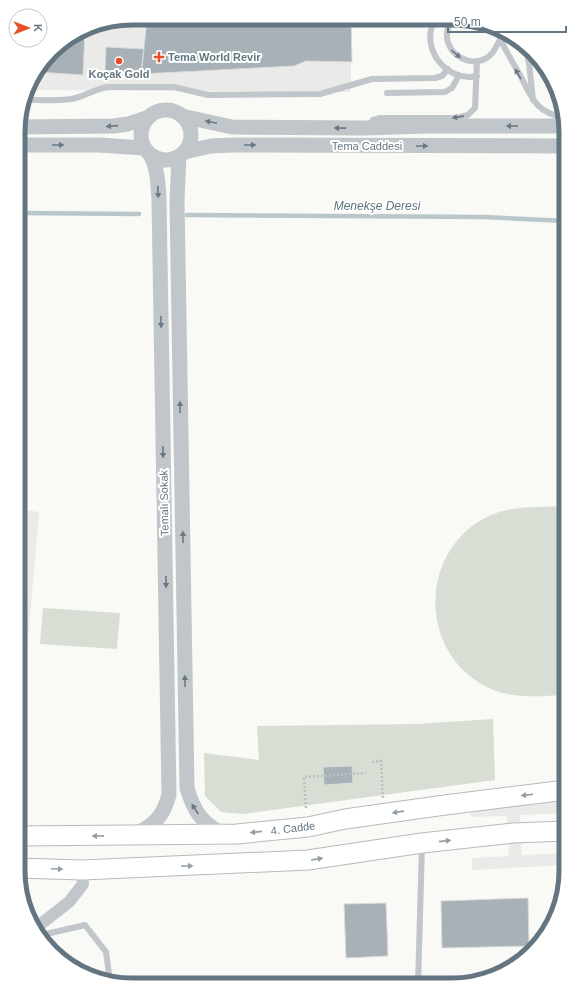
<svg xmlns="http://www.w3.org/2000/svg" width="584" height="1003" viewBox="0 0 584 1003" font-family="Arial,sans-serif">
<rect width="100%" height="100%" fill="#f9f9f6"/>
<path fill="#eaeae9" d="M132,18L351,19V92L27,90L30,81L57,46L88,27Z
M18,509L39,512L18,755Z
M566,800V813L520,815L522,855L566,853V865L472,870V858L509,856L507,816L471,817L470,805Z"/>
<path fill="#d9ded5" d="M566,506V695C539,696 510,700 485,686C413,648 421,538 499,512C520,506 544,507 566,506Z
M43,608L120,613L117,649L40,644Z
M493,719L495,780L243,814L221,812L205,796L204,753L259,760L257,726L418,724Z"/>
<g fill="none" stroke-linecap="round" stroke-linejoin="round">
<path stroke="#b9c6ca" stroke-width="4.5" d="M19,213L139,214
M187,215L483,217L566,221"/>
</g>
<path fill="#a8b1b7" stroke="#dadad8" d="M155,18L351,19L352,62L306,61L294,66L141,74L147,21Z
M82,31H85L83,75L37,72L57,46Z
M106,47L144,49L141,74L105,71Z
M352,766L353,783L324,785L323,767Z
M528,898L529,946L442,948L441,901Z
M386,903L388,956L346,958L344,904Z"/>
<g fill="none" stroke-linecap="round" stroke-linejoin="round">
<g stroke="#b5babe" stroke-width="21">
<path id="primary" d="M18,836L237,834L308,827L345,819L445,805L566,790
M18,868L82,870L308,860L422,843L513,833L566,831"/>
</g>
<path stroke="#bbbfc1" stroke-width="2.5" stroke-dasharray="2 2" stroke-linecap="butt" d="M372,762L381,761L383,798
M306,808L304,777L366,773"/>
<path stroke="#c1c6ca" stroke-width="6" d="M435,20C419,47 446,83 477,76
M452,20C431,52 481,79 496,47C499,42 501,39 500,33
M505,35L500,38C506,52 514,64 521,77C533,100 536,112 564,118
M525,45L529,63L533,100
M387,93L445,92L452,88L459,75
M24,100C39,100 56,101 71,99C85,97 95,88 109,87H174L208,95L320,94L372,79L435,78L442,76L448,69
M368,126L373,120L380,118H457L468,115L475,108L477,61
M42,935L85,925L106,952L110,981
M418,985L422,845"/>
<path stroke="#c1c6ca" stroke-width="12" d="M37,927L69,902L83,884L82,870"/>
<path stroke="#c1c6ca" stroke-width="15" d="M141 135a25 25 0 1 1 50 0a25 25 0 1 1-50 0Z
M182,116L232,127L366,128L425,126H565
M19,127L114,126L128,124L149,117
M19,145H99L144,148
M184,152L211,146L234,145L566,146
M179,156L177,201L187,788C194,812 202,823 224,835
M133,835C154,826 163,817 169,795L159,200C158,184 158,169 150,154"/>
<use href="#primary" stroke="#fff" stroke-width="19"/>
</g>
<defs><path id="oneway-solid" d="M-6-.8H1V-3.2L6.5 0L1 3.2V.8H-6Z"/></defs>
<g fill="#687985">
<use href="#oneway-solid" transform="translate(456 54) rotate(40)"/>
<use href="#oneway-solid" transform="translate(518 74) rotate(-120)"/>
<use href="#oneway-solid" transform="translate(458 117) rotate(172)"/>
<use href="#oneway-solid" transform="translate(211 122) rotate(-168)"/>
<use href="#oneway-solid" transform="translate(112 126) rotate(176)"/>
<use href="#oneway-solid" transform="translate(512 126) rotate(-180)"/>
<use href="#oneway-solid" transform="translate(340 128) rotate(-179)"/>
<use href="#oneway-solid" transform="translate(58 145)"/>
<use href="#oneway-solid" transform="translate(250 145)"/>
<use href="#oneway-solid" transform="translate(422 146)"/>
<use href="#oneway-solid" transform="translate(158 192) rotate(88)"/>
<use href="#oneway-solid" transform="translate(161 322) rotate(89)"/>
<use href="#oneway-solid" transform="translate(180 407) rotate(-91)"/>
<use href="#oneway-solid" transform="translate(163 452) rotate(89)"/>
<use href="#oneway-solid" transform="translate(183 537) rotate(-91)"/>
<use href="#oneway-solid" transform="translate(166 582) rotate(89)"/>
<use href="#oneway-solid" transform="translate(185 681) rotate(-91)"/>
<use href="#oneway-solid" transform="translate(195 809) rotate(-123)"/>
</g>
<g fill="#929ea7">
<use href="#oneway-solid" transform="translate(527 795) rotate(173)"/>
<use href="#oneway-solid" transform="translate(398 812) rotate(172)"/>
<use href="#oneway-solid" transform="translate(256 832) rotate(174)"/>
<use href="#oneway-solid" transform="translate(98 836) rotate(179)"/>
<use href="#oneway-solid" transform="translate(445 841) rotate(-6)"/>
<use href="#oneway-solid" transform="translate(317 859) rotate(-9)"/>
<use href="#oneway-solid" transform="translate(187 866) rotate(-3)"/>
<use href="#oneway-solid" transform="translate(57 869) rotate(2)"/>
</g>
<g fill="#e54f2a" stroke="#fff" stroke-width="1.5">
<path d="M157 51h4v4h4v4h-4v4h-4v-4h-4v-4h4z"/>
<circle cx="119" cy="61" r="4"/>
</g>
<g text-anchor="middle" stroke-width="4" stroke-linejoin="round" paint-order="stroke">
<g font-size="11" font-weight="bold" fill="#637581" stroke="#fff" text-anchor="start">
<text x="168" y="61">Tema World Revir</text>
<text x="119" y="78" text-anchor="middle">Koçak Gold</text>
</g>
<g font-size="11" fill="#637581" stroke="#fff">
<text x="367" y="150">Tema Caddesi</text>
<text transform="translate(164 503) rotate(-91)" y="4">Temalı Sokak</text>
<text transform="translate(293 828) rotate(-7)" y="4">4. Cadde</text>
</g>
<g font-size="12" font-style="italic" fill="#5e757c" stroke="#fff">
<text x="377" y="210">Menekşe Deresi</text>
</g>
</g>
<path d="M0 0H584V1003H0ZM132 25H452A107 107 0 0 1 559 132V871A107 107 0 0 1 452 978H132A107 107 0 0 1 25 871V132A107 107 0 0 1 132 25Z" fill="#fff" fill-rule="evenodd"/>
<path fill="none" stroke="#637581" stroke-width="5" d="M132 25H452A107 107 0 0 1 559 132V871A107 107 0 0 1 452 978H132A107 107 0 0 1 25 871V132A107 107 0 0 1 132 25Z"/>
<g transform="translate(28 28) rotate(90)"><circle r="19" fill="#ffffff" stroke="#c1c8cd"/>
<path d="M0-3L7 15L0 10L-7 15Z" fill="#e54f2a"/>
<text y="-6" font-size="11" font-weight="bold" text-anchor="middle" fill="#637581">K</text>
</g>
<path d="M448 26v6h118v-6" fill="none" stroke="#637581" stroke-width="2"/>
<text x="454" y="26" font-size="12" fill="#637581" stroke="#ffffff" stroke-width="3" paint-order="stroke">50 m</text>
</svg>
